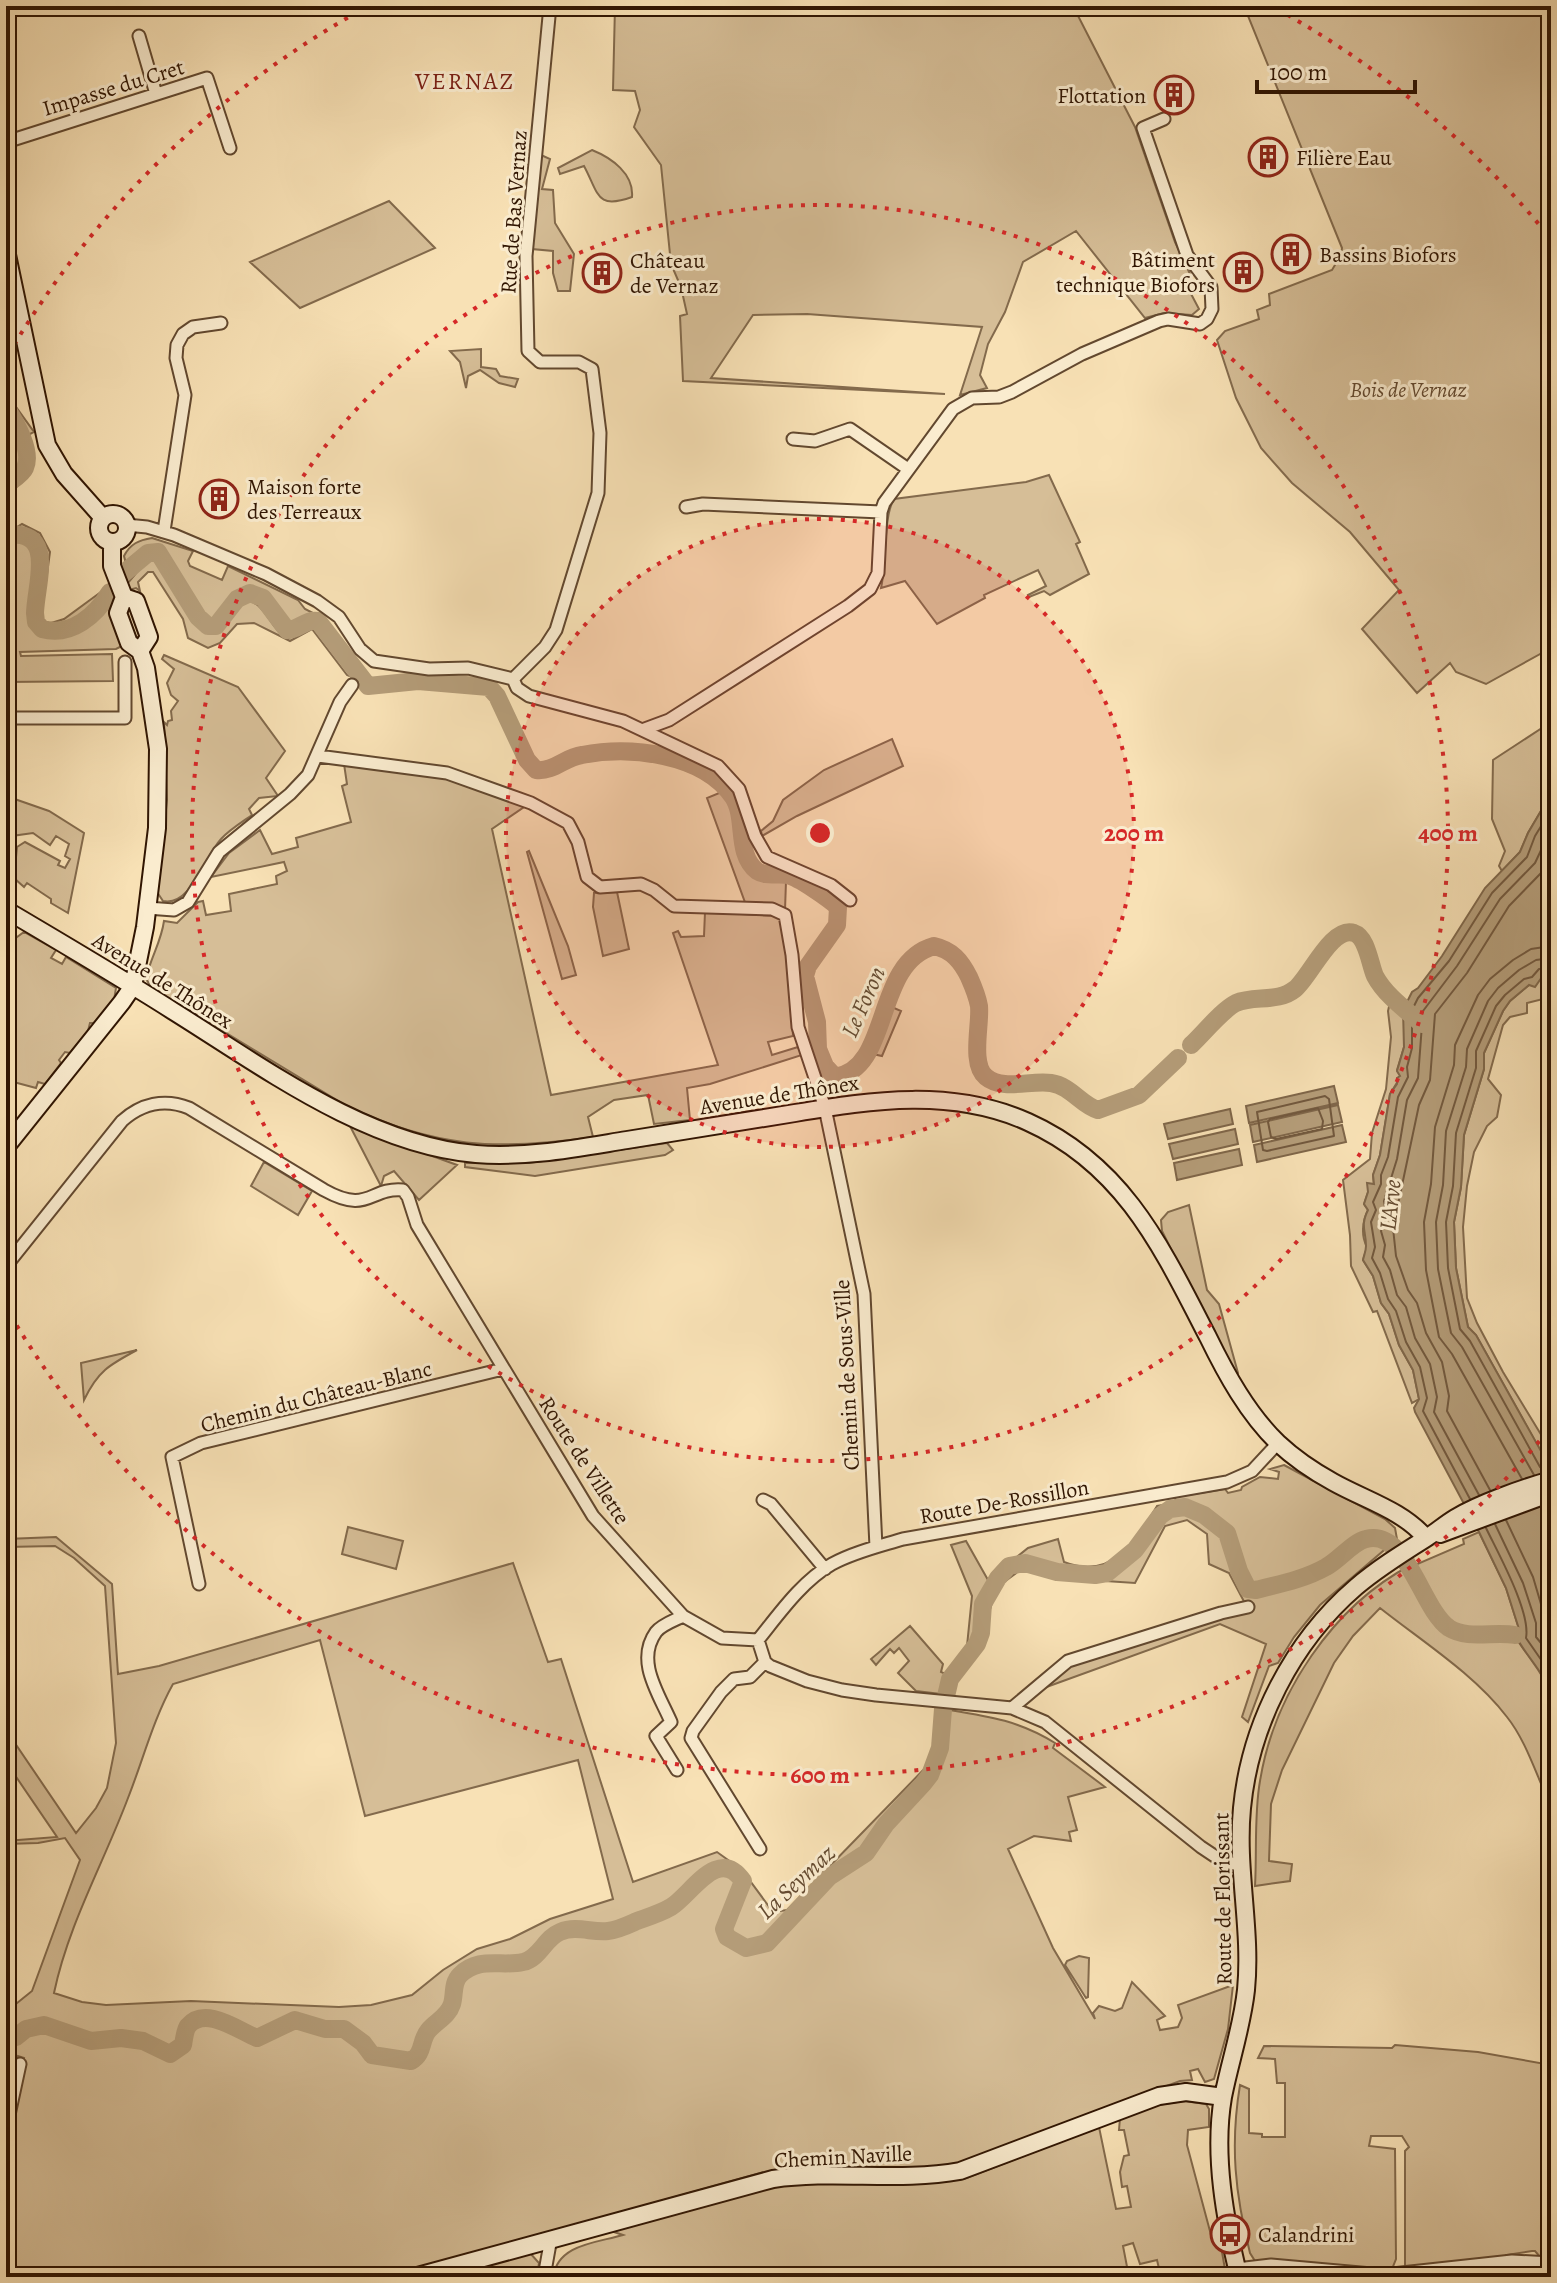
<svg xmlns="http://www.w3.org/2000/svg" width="1557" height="2283" viewBox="0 0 1557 2283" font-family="Alegreya,serif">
<rect width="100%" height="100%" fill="#f8e1b5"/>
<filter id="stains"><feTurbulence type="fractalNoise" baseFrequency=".0025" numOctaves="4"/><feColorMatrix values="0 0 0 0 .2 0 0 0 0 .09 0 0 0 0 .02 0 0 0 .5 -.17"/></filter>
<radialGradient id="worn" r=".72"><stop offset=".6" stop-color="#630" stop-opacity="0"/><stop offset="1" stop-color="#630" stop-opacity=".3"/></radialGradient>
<path fill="#d6be97" stroke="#836a4c" stroke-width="2" fill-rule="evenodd" d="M615,6H1073L1135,127L1175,242L1191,276L1189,290L1199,309L1192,315L1164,313L1145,318L1076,231L1023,262L1005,312L988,344L980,375L987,388L960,395L982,327L807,314L753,315L711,378L945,394L683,381L680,316L687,314L681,287L671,264L661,165L634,127L640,110L635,91L613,90Z
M1244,6H1551V648L1486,684L1456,672L1450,663L1417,693L1362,629L1399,590L1350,532L1292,483L1261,448L1236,398L1217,340L1225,331L1259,319L1257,310L1270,305L1269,294L1332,270L1341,255L1342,248Z
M592,150C612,158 634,174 632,197C596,210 599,194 584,166L560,174L558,168Z
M541,155L550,159L542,189L553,190L555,223L574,254L570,291H558L553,273V251L532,249Z
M389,201L435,248L300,308L250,262Z
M481,349V367L496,369L500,376L518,379L515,387L499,383L480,370L468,376L466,388L460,362L450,351Z
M6,393L34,432L28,435C39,461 26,480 6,497Z
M1049,475L1080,542L1076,544L1089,574L1050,595L1044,591L1029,597L1028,595L1046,586L1038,570L984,595L985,598L937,624L905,581L881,588C887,563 883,516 894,499L1026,482Z
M22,524L40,533L50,552L41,618L48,624L64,619L109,586L115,604L109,611L122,646L116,649L20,652L21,656L112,654L113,681L6,682V527H17Z
M152,538L193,551L188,561L190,566L222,580L228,566L298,600L305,609L317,615L290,625C277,611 270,591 249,587C230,593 225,618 207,621L200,614L161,549C147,543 136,555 126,564L124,556C130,544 139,540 152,538Z
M151,558L159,560C177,584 185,613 211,632C223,630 236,608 248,600C268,606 270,631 289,638L311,627L320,628L354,678L347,675L312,629L290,641L254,623L237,624L220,643L208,648L188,638L183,619L153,572H148L138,582L140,591L136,588L129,590L127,584L147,560Z
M164,655L238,687L285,751L266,778L278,796L259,798L249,809L252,815C242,822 229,830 221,839C205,856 191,907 163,901L157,892L167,800L164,722L167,725L168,721L172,720L171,711L178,701L171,695L167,683L174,669L162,659Z
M1551,722V794L1528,833L1520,852L1502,871L1499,866L1505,851L1492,819L1493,760Z
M892,739L903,766L797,816L762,836L761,831L773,821L783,800L824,770Z
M344,764L447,778L527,805L492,829L551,1095L718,1065L673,933L678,931L681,937L704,936L705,912L777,916L781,919L790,976L793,1036L768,1042L772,1055L798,1047L802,1055L710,1084L687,1088L690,1120L654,1124L648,1095L614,1100L588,1117L593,1137C498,1151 433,1148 345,1105L152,988L146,979C150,958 161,943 164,921L177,923L198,902L203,901L206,915L231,911L229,894L277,884L276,876L287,871L284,862L211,877L229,853L260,830L272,854L298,847L296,838L351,822L342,786L347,784Z
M724,791C728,798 735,806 737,814C743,846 735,888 786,881L785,910L746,905L707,798Z
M6,796L49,811L84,833L68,913L51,903V899L27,883L24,887L14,878L17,847L25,842L60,861L58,865L65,868L70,859L65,856L69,844L56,836L50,845L33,833L12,836L6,897Z
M529,851L568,946L576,975L562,979L527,852Z
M617,892L629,949L603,956L593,907L594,893Z
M6,920L13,925L10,932L17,937L24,932L56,950L51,958L62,964L66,957L116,988L114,1000L94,1023H90L88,1031L70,1053L65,1052L59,1060L61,1063L45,1084L38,1082L36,1088L6,1080Z
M1551,975V997L1527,1003V1013L1510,1017L1503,1025L1488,1079L1501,1095L1497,1117L1487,1126L1474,1152L1467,1186L1463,1227L1467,1298L1477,1323L1503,1372L1551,1451L1550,1468L1476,1335L1468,1327L1456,1268L1454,1222L1461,1187L1464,1135L1484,1069V1053L1503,1011L1510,1001L1529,985L1542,977Z
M1390,1002L1403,1010L1405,1015L1404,1047L1397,1070L1401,1076L1390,1094L1380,1155L1373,1175L1374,1186L1368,1192L1364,1204L1368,1210C1362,1222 1361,1236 1367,1247L1363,1260L1373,1276L1381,1303L1389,1314L1399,1345L1413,1370L1419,1399L1412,1403L1377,1311L1373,1312L1351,1266L1350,1235L1343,1180L1370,1159L1372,1133L1386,1089L1391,1037L1388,1011Z
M885,1004L901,1011L882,1056L868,1053Z
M350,1126L457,1165L419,1200L394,1171L384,1176L381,1186Z
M667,1143L673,1150L665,1155L535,1176L465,1167V1163H529Z
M264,1162L312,1191L298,1215L251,1186Z
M1189,1205L1207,1290L1219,1304L1238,1373L1234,1375L1162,1231L1161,1220L1168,1212Z
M137,1350C109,1365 98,1371 84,1400L81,1363Z
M1284,1465L1385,1519L1395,1528L1397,1539L1320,1605L1294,1637L1278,1663L1269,1666L1248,1722L1242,1717L1266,1644L1220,1624L1041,1689L1070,1666L1217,1616L1249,1611L1229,1573L1209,1564L1207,1534L1187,1520L1165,1526L1135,1583L1075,1579L1035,1559L996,1588L979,1649L967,1646L972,1596L951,1545L966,1541L988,1580L1028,1548L1058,1539L1064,1562C1112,1581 1135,1542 1157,1506L1176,1503L1175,1497L1225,1489L1228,1493L1241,1490L1242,1487L1260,1477L1278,1479L1279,1472L1270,1469Z
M348,1527L403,1541L396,1569L342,1554Z
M1479,1532L1506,1588L1519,1629L1515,1636C1525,1654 1541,1668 1549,1688C1556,1705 1551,1783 1551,1806C1537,1778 1527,1742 1507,1717C1474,1674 1423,1642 1380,1608L1353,1636L1334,1663L1282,1770L1271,1804L1269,1861L1292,1864L1290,1881L1255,1886C1257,1852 1254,1814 1260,1781C1274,1694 1333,1606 1411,1565L1413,1566L1464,1544L1463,1539Z
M56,1537L112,1584L118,1674L159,1666L513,1563L548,1662L561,1659L633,1882L717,1852L742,1870L773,1912L787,1910L932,1761H937L945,1729L944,1709C987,1716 1018,1720 1055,1743L1053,1748L1105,1787L1068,1797L1077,1830L1069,1832L1071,1841L1034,1836L1008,1849L1053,1948L1095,2019L1093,2013L1099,2006L1115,2011L1122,2008L1132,1982L1165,2016L1157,2020L1160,2030L1178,2027L1182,2018L1178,2005L1233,1985L1228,2029L1214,2079L1205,2082L1198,2069L1190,2071L1192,2080L1180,2081L1153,2091L965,2162L932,2167H806L764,2172L388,2277H6V2156L9,2126L24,2058L18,2056L9,2094L6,2093V2012L32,1991L80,1860L65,1838L38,1843L6,1844V1841L57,1837L6,1762V1730L76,1833L96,1808L107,1788L116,1743L105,1586L74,1558L55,1546L6,1547V1539ZM320,1640L365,1816L578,1760L613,1899L550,1919L510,1939L477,1949L443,1970L412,1995L371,2005L339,2007L191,2001L106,2005L82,2002L54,1993C68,1925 104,1862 128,1798C143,1760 153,1720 173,1684Z
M910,1626L943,1664L941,1672L948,1675L941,1694L916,1691L898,1673L909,1661L899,1648L894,1653L890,1649L876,1665L871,1659Z
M1079,1956L1089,1958L1088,1997L1086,1998L1065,1965L1067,1961Z
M1395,2045L1478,2052L1551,2065V2259L1541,2258L1535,2251H1532L1506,2255V2257L1405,2270V2151L1409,2147L1402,2136H1371L1369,2146L1395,2149L1396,2259L1392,2269L1384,2271L1255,2261L1250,2253C1235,2194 1230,2145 1240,2085L1249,2089V2133L1262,2134V2137H1285V2083H1277L1275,2059L1258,2058L1264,2046L1392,2048Z
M1184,2101L1206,2104L1209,2109V2127L1188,2130L1187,2145L1211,2235L1218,2229L1226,2275L1224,2277H1161L1157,2260L1140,2264L1133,2243L1123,2246L1129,2277H1074L1072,2272L1064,2274V2277H553C558,2244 596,2243 623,2235L608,2230L778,2184L964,2179L1099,2127L1116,2209L1131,2207L1127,2186L1122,2187L1120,2172L1124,2156L1129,2155L1124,2130H1119L1120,2118L1158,2105Z
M530,2253L539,2263L537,2277H442Z
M1500,2267L1551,2269V2277H1433Z"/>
<path fill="#b49c78" stroke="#7f6649" stroke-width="2" d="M1551,794V956L1545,961L1551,960V975L1542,977L1535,987L1529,985L1510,1001L1503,1011L1484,1053V1069L1464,1135L1461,1187L1454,1222L1456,1268L1468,1327L1476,1335L1551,1469V1694C1543,1671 1526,1656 1515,1635L1519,1629L1506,1588L1479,1532L1415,1412L1414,1408L1419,1399L1413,1370L1399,1345L1389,1314L1381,1303L1373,1276L1363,1260C1364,1255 1366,1251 1366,1246C1366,1231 1360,1226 1368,1210L1364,1204L1368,1192L1367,1183L1374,1184L1373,1175L1380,1155L1390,1094L1397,1084V1078L1400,1076L1397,1071L1404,1047L1403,1010L1412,992L1418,988L1442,956L1485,888L1520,852L1528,833Z
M1334,1086L1338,1103L1249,1123L1246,1106Z
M1338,1105L1342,1122L1253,1142L1250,1125Z
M1230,1109L1233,1124L1168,1139L1164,1124Z
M1342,1125L1346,1142L1257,1162L1254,1145Z
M1235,1129L1238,1144L1173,1159L1169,1144Z
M1239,1149L1242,1165L1177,1180L1174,1163Z"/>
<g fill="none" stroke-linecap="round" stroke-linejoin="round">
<path stroke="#72583d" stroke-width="2" d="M1325,1096L1329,1099L1334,1136L1267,1151L1263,1150L1257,1112Z
M1318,1108L1323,1121L1322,1129L1276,1139L1271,1137L1268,1122L1270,1119Z
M1545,1471L1540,1467L1470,1341L1460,1329L1448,1268L1446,1222L1453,1186L1456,1133L1476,1068V1051L1496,1006L1505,995L1524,979L1532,977L1539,969L1551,968
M1534,1475L1462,1347L1451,1333L1438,1269L1436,1222L1443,1185L1446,1131L1466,1067L1467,1049L1488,1001L1498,988L1519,970L1536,960L1551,958
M1522,1479L1452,1354L1439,1337L1426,1270L1424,1222L1431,1184L1435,1127L1454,1065L1455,1045L1478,995L1490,979L1513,960L1531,949L1551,946
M1490,1490L1447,1411L1449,1396L1442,1362L1426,1333L1417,1303L1408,1290L1396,1256L1393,1228L1419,1105L1430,1080L1435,1014L1467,973L1509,906L1542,872L1551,856
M1479,1495L1434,1412L1437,1397L1430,1364L1415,1338L1406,1307L1397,1295L1390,1270L1383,1257L1385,1245L1381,1231L1386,1213L1384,1201L1397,1159L1407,1100L1418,1078L1423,1011L1457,966L1500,899L1535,863L1551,829
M1470,1499L1423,1411L1427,1398L1420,1367L1406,1342L1396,1311L1388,1299L1380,1273L1372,1258L1375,1247L1371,1222L1376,1210L1373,1202L1381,1184V1175L1388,1157L1398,1097L1408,1077L1407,1067L1412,1048V1010L1418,998L1449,961L1492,893L1527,857L1535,836L1551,810
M1506,1520L1533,1577L1551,1638
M1495,1524L1523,1583L1536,1623V1637L1551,1655
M1486,1528C1498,1553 1531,1612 1526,1638L1551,1674"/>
<path stroke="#b49c78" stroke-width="18" d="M6,407C15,421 33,451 25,468C22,475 12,480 6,485
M6,535C57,529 36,582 35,613L36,622L42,629C72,637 96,615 110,592
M124,573L148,553L158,552L198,617L208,626H216L237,599L250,593L263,598L287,630C299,630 305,619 318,621L368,686L418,681L489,687L497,696L527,760L536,770C554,772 565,757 582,755C630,746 703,753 733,797C747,818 735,854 757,871C766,877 777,873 787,875C798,877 829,899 838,907L837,925L808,966L805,976L817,1022L818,1049L825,1066L835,1077C892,1069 873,963 934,946C952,950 961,961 969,977C973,986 977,995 979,1006C981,1024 970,1064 986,1077C1003,1091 1030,1080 1051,1083C1071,1086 1081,1105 1098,1110L1139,1095L1178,1058
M1191,1045C1203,1034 1222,1010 1236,1003C1254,995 1278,1003 1295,989C1310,977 1332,925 1354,933C1367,937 1370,965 1375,976C1385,995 1406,1010 1422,1024
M6,2040L16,2037L26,2029L44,2025L91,2041L121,2038L143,2041L170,2054L183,2045C184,2039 185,2030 188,2026C205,2005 239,2031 257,2038L295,2020L325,2029H344L363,2043L372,2055L411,2061C424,2054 420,2041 428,2031C436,2021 448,2017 452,2004C455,1994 452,1983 460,1975C479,1956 501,1967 523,1962C539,1959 545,1938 560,1932C577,1925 592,1933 608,1931C618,1930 628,1925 637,1921C648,1917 661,1913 671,1907C691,1895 718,1845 743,1881L724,1929L727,1937L746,1948L767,1943L829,1877L866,1853L886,1824L923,1784L930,1775L940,1748L943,1709L950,1679L977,1644L981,1633L983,1604L998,1578L1009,1566L1025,1563L1057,1572L1095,1575L1107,1573L1135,1550L1160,1516L1170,1509L1185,1507L1204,1515L1227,1533L1239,1571L1248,1589L1256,1590C1280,1584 1305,1579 1326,1567C1339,1560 1353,1542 1366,1539C1407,1528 1421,1609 1449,1628C1468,1640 1494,1631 1515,1635"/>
<g stroke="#62482f" stroke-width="15">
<path id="street" d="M139,36L156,94
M6,142L207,78L230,148
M793,439L815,441L850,429L908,469
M686,507L703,504L881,512
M126,525L147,527L174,535L266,574L317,601L339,617L360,649L374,661L429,669L468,668L513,679
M164,531L185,395L176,358L177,345L183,334L193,327L221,323
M513,679L545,647L556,630L598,493L600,433L592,369L579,362H540L528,351L526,256L550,6
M513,679L517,688L529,696L623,721L718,766L739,789L755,836L767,857L831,885L850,900
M6,718H125V662
M642,730L669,720L848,606L870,589L878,573L881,512L884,503L953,409L972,398L999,397L1012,392L1082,354L1159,321L1168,319L1200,324L1207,319L1212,309L1211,287L1187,255L1143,128L1164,119
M318,756L447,773L531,803L568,823L578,842L587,877L600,887L641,884L654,890L674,906L772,909L785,915L792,955L798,1027L825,1108L864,1294L876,1547
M147,908L174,910L188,902L219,852L290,794L308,775L340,702L352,685
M6,1266L122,1121C141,1104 164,1098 189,1108L324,1190C369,1215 369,1187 403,1190L408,1197L417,1225L593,1516L683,1616L722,1638L758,1640
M763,1500L771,1504L825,1569
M199,1584L172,1457L201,1443L503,1369
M758,1640C779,1614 802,1581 832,1564C854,1552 880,1546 903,1539L1227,1482L1252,1471L1278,1443
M758,1640L765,1662L770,1666L807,1681L842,1690L876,1695L1012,1708L1045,1722L1201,1847L1219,1859L1241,1866
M1012,1708L1068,1661L1221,1613L1248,1607
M677,1770L656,1736L671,1722C659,1694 635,1661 656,1632C661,1625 675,1620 683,1616
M760,1849L691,1738L693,1731L721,1692L734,1679L750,1677L765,1662
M6,2129L20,2064
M1237,2269L1271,2265L1383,2275L1512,2261L1551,2263
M544,2277L551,2238"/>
</g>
<g stroke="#301502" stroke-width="20">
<path id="secondary" d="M6,250L47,445L64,474L103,518
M99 528a14 14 0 1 1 28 0a14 14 0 1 1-28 0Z
M124,597L136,601L149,637L140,651
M6,910C62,943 118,976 173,1011C263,1067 367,1145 476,1154C527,1158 577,1148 627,1140C683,1131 739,1122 795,1113C873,1100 952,1088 1028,1122C1124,1165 1162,1248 1208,1337C1226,1374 1248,1414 1278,1443C1294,1458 1313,1471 1333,1482C1365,1500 1402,1510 1426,1538
M6,1147L122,1002L133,986L145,927L157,828L158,749L146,668L140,651L129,643L118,613L124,597L112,566V542
M1440,1534L1551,1493
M414,2277L773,2179C835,2170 899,2182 960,2171L1159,2096L1186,2092L1223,2097
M1239,2277C1225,2220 1213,2155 1223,2097C1230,2061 1242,2027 1246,1990C1252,1930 1236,1869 1242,1808C1250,1725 1292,1642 1356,1587C1377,1569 1401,1554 1425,1539C1436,1532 1445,1524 1455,1518C1480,1503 1523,1488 1551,1480"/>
</g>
<use href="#street" stroke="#faeccf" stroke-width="11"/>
<use href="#secondary" stroke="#faeccf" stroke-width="16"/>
</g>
<circle cx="820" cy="833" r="314" fill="#d62828" fill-opacity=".12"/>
<g fill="none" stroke="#d62828" stroke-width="4" stroke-dasharray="4 8">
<circle cx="820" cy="833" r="314"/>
<circle cx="820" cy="833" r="628"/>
<path d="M1547 1432A942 942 0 0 1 8 1311M8 355A942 942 0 0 1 363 9M1277 9A942 942 0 0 1 1547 234"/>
</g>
<defs>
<g id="building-ring" transform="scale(2)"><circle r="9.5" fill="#faeccf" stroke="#8f2418" stroke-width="1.5"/><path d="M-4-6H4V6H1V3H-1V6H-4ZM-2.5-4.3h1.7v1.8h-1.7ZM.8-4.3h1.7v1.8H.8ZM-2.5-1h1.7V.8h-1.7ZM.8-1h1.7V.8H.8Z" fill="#8f2418"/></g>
<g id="bus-ring" transform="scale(2)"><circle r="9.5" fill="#faeccf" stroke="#8f2418" stroke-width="1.5"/><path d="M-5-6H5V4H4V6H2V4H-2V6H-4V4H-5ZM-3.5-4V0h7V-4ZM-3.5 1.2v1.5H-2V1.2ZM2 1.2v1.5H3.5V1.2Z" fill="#8f2418"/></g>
</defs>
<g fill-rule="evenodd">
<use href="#building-ring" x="1174" y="95"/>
<use href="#building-ring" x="1268" y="157"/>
<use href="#building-ring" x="1291" y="254"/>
<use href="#building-ring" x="1243" y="272"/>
<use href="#building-ring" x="602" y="273"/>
<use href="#building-ring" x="219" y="499"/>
<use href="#bus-ring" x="1230" y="2234"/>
</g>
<g text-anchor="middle" stroke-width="6" stroke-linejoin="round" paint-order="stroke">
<g font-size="22" fill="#301502" stroke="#faeccf">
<text transform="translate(113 87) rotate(-17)" y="8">Impasse du Cret</text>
<text transform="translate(513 212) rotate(-86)" y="8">Rue de Bas Vernaz</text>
<text transform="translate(163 980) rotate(32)" y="8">Avenue de Thônex</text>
<text transform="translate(779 1094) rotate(-9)" y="8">Avenue de Thônex</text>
<text transform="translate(846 1375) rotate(-93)" y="8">Chemin de Sous-Ville</text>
<text transform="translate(316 1396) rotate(-14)" y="8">Chemin du Château-Blanc</text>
<text transform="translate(585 1460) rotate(57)" y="8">Route de Villette</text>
<text transform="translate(1004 1501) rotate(-10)" y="8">Route De-Rossillon</text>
<text transform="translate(1222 1899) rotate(-91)" y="8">Route de Florissant</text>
<text transform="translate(843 2156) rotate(-3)" y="8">Chemin Naville</text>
</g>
<g font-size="22" fill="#301502" stroke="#faeccf" text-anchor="start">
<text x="1146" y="103" text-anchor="end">Flottation</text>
<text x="1296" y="165">Filière Eau</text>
<text x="1319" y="262">Bassins Biofors</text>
<text x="1215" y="267" text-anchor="end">Bâtiment<tspan x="1215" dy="25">technique Biofors</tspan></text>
<text x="630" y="268">Château<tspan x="630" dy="25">de Vernaz</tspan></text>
<text x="247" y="494">Maison forte<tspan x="247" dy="25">des Terreaux</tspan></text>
<text x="1258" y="2242">Calandrini</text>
</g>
<g font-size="22" font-style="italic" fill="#62482f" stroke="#faeccf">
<text x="1408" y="397">Bois de Vernaz</text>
</g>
<g font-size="24" letter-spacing="2" fill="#7a1f14" stroke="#faeccf">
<text x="465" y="89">VERNAZ</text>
</g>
<g font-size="24" font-style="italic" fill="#654b31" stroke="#faeccf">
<text transform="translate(863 1002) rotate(-66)" y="8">Le Foron</text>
<text transform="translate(1390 1205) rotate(-84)" y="8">L'Arve</text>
<text transform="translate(796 1882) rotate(-43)" y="8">La Seymaz</text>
</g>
</g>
<circle cx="820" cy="833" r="12" fill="#d62828" stroke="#faeccf" stroke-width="4"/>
<g font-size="24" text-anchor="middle" font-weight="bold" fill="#d62828" stroke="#faeccf" stroke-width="6" stroke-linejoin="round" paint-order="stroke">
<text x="1134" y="841">200 m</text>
<text x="1448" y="841">400 m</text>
<text x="820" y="1783">600 m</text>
</g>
<rect width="1557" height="2283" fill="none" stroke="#f8e1b5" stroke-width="32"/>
<rect x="8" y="8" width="1541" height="2267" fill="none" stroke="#301502" stroke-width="4"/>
<rect x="16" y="16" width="1525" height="2251" fill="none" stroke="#301502" stroke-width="2"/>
<path d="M1257 80v12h158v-12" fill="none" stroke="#301502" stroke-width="4"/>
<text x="1269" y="80" font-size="24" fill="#301502" stroke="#faeccf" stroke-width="6" paint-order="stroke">100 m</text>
<rect width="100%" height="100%" filter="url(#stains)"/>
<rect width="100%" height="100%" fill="url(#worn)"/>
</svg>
